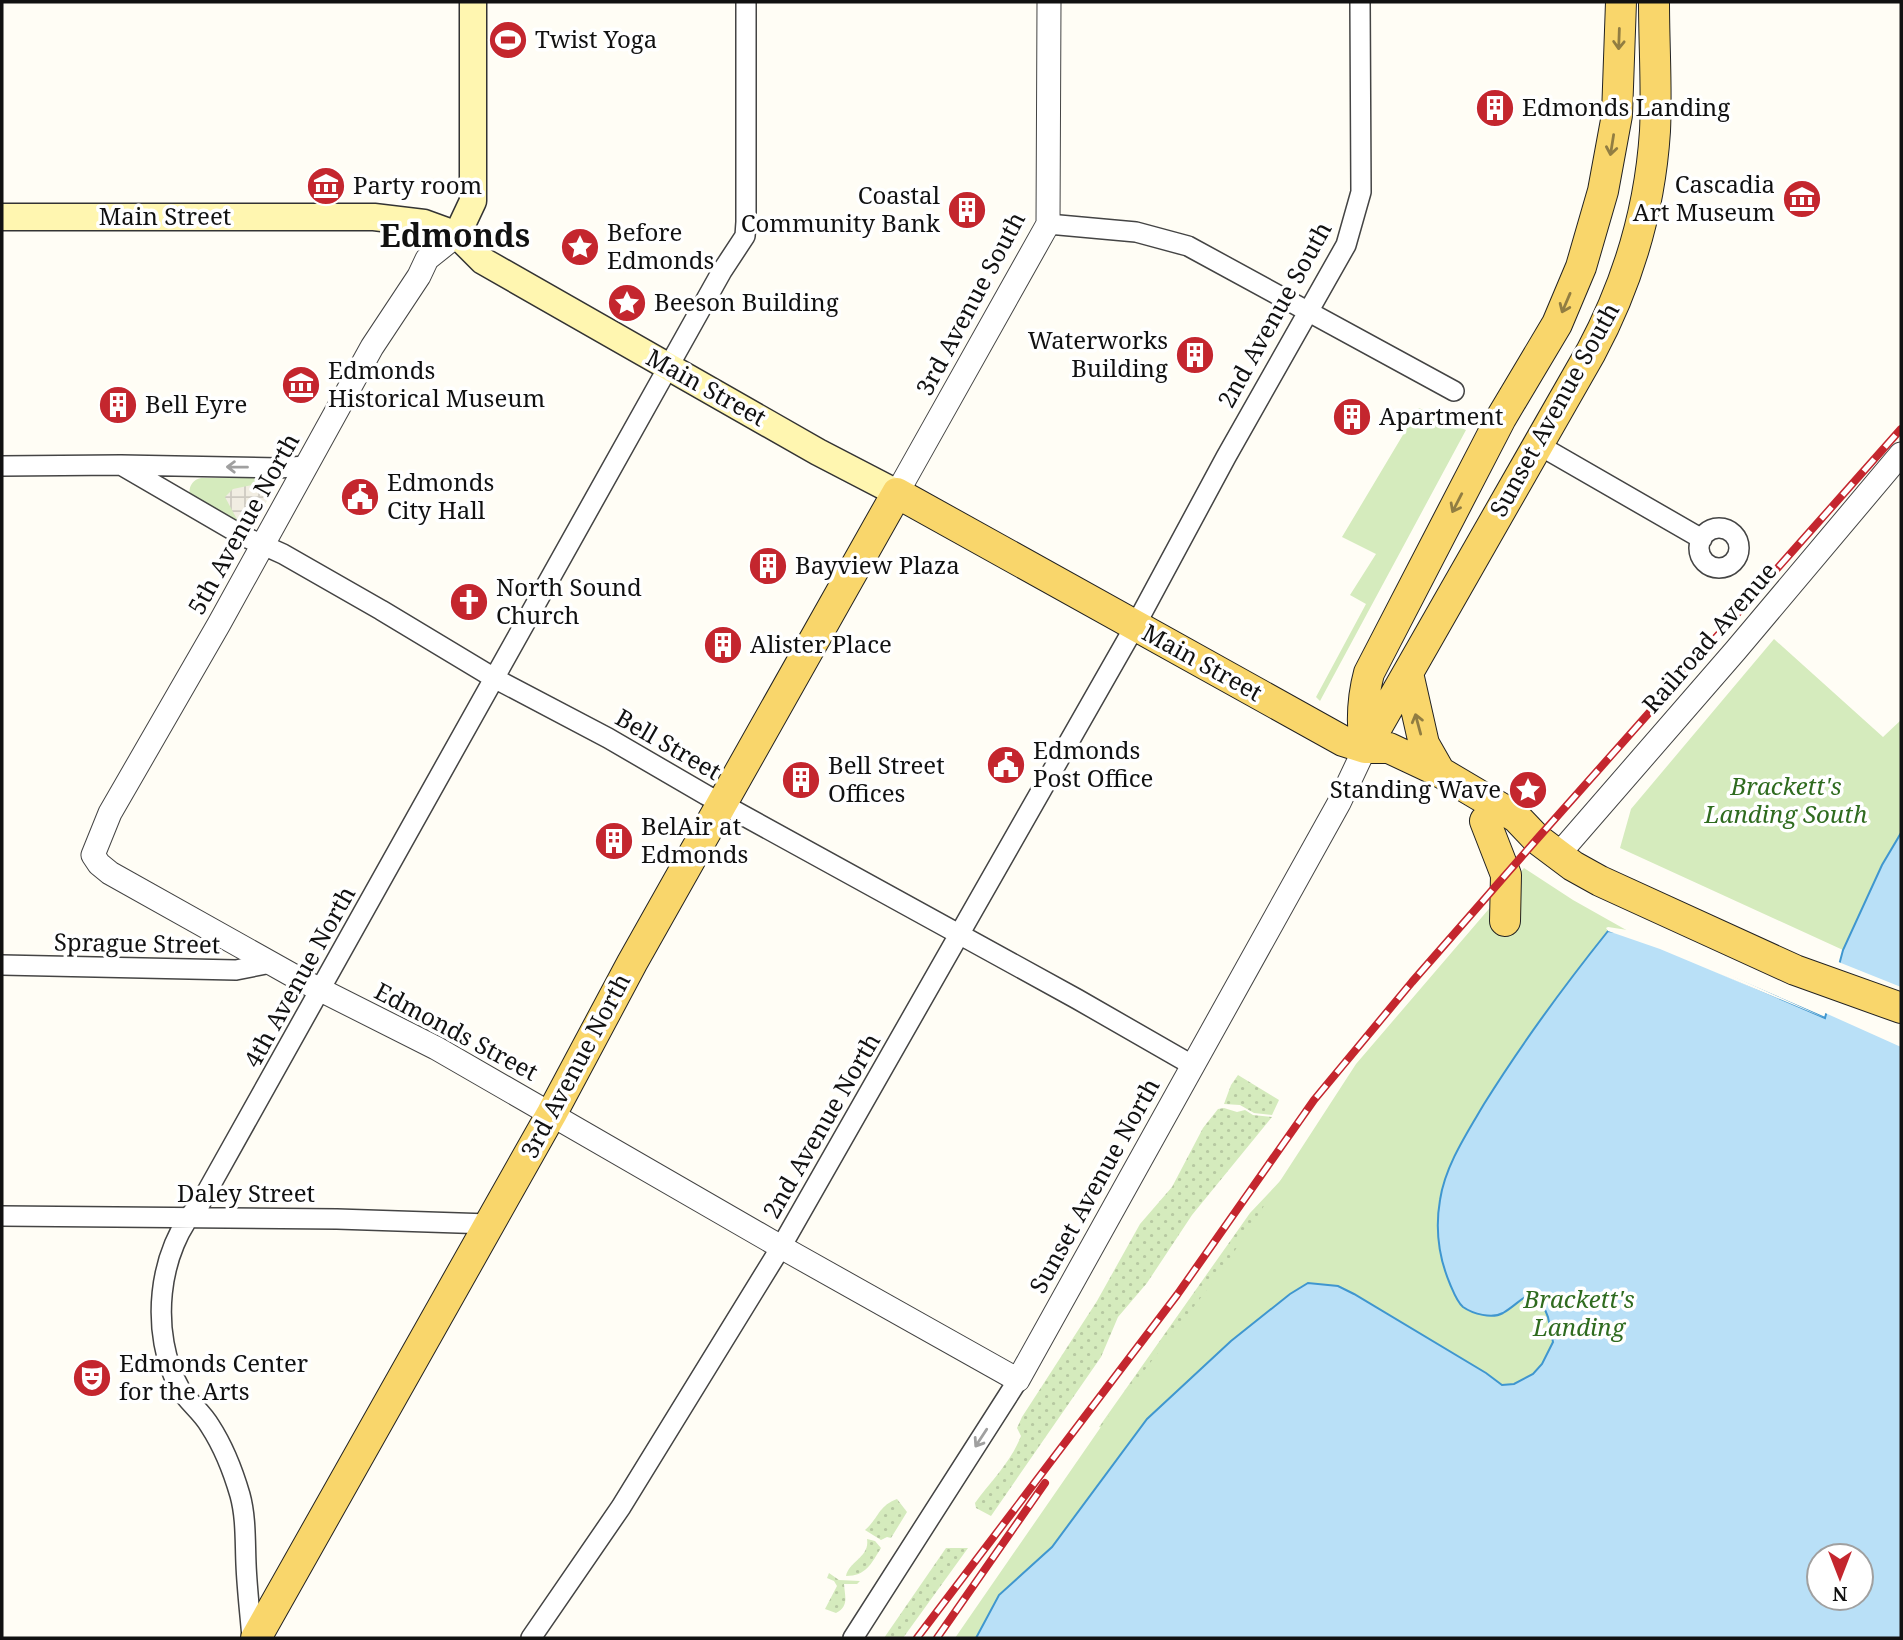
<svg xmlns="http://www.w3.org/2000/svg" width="1903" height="1640" viewBox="0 0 1903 1640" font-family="'Noto Serif',serif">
<defs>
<pattern id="grass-dots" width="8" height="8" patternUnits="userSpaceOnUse" patternTransform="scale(1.75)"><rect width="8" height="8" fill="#d5ebbd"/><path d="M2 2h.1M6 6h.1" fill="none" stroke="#b6c8a1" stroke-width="1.8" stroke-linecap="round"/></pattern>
<pattern id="plaza-grid" width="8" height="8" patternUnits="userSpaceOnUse" patternTransform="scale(1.75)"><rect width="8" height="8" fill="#f1ede2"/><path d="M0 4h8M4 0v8" fill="none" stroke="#cecac1"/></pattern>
</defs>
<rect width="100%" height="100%" fill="#fffdf5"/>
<path fill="url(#grass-dots)" d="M1238,1075L1279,1100L1272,1115L1254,1113L1240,1105L1224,1104L1231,1085Z
M1224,1108L1237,1112L1245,1110L1253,1115L1272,1117L1192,1215L1147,1283L1118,1317L1101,1357L991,1516L976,1508L975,1503C991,1481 1011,1462 1021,1436L1017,1428L1022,1417L1097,1301L1140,1224L1172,1187L1203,1128L1218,1109Z
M1298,1162L1309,1180L1103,1428L1099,1427L1250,1213Z
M897,1499L907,1512L891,1538L887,1537L881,1540L865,1530C879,1518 878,1506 897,1499Z
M867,1539L875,1541L881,1548C871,1564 866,1576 846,1576C849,1561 870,1557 867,1539Z
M946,1548H968L903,1638H884Z
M829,1573L839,1580L860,1581L857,1584H844C845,1597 849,1606 836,1613L825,1609L837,1586L834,1581L827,1578Z"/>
<path fill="#d5ebbd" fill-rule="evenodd" d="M1419,408L1466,430L1320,701L1316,697L1366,604L1350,595L1376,554L1342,537Z
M201,478H269L277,482L250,531L190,497C188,487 192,480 201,478Z
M1774,639L1883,737L1901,720V833L1882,865L1843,950L1620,848L1631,809Z
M1524,868L1573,900L1660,949L1901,1638H955L1105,1421L1223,1269L1356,1064ZM1819,1556H1861V1598H1819Z"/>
<path fill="url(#plaza-grid)" d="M259,478L269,479L277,482L250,531L239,523L225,497L233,489L252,485Z"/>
<path fill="#b9e0f7" stroke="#3f96cf" stroke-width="2" fill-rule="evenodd" d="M1901,833V1638H976L999,1595L1052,1547L1147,1419L1231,1341L1290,1294L1308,1283L1338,1286L1354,1294L1486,1373L1502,1385L1514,1384L1533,1374L1542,1364L1553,1342L1548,1317L1539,1295L1534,1292C1522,1297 1515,1306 1503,1313C1492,1319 1473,1314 1463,1307C1457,1302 1453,1291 1450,1284C1439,1258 1435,1229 1440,1200C1445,1166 1467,1133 1484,1104C1522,1043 1564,986 1608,931L1632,934L1825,1018L1843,950L1882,865ZM1819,1556H1861V1598H1819Z"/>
<path fill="#fffdf5" d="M1608,927L1634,931L1825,1018L1660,949L1608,931L1606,928Z
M1836,961L1901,987V1047L1823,1012Z"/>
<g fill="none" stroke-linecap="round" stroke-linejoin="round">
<g stroke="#444" stroke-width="22">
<path id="minor" d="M1048,224L1136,232L1188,246L1454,391
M1537,444L1702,539
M121,465L243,536L283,554L381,610L494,678L608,738L706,795L1077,999L1192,1065
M2,466L121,465L279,468L305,466
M1699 548a20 20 0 1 1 40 0a20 20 0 1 1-40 0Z
M2,965L236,970L271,963
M2,1216L337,1219L489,1224
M252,1638C250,1613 247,1589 246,1564C245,1540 246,1517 240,1495C233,1471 223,1446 210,1426C202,1412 188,1402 180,1389C149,1334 157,1249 200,1204L722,271L745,236L746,222V2
M531,1638L621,1507L781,1247L1135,626L1226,457L1346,245L1361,192L1360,2
M853,1638L1018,1380"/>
</g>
<g stroke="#444" stroke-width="25">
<path id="tertiary" d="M457,235L427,259L419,276L372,347L219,624L110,813L93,855L99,864L110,873L301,980L436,1048L781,1247L1018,1380L1339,803L1365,748
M897,493L1048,224L1049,2
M1558,855L1736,650L1901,454"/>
</g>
<g stroke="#333" stroke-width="29">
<path id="secondary" d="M2,217H374L424,223L457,235L483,261L818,452L897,493
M457,235L473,201V2"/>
</g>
<g stroke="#222" stroke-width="32">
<path id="primary" d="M1408,673L1424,744L1440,772
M1365,748L1591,352C1628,283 1650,209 1655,131C1657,88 1654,45 1654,2
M1365,748C1361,721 1362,699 1369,673L1501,418L1557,324L1581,267L1603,191L1617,115L1621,2
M1485,821L1506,875L1505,921
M256,1638L552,1113L632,963L897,493L1343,741L1365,748H1389L1440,772L1516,817L1537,839L1573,866L1600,881L1795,970L1901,1008"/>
</g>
<use href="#minor" stroke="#fff" stroke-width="19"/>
<use href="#tertiary" stroke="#fff" stroke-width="23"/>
<use href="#secondary" stroke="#fff6b0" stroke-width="26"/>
<use href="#primary" stroke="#f9d66b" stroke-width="30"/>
<g stroke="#c4262e" stroke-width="8">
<path id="rail" d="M917,1638L1177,1295L1314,1100L1412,982L1537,839L1901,429
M937,1638L1045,1483"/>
</g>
<use href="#rail" stroke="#fff" stroke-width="5" stroke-dasharray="16" stroke-linecap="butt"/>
</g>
<defs><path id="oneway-shaft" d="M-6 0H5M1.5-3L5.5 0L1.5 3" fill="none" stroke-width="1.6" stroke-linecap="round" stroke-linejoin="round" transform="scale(1.75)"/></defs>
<g stroke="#917d42">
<use href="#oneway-shaft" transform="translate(1619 39) rotate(92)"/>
<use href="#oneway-shaft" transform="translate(1612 145) rotate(99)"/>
<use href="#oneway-shaft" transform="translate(1566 303) rotate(113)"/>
<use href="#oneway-shaft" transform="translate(1457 503) rotate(117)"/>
<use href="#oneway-shaft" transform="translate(1418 724) rotate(-105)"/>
</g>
<g stroke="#a0a0a0">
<use href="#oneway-shaft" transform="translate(237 467) rotate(-179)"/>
<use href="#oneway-shaft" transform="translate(981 1438) rotate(123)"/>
</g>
<defs>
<g id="stadium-disc" transform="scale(2.0125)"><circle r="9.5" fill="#c4262e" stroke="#fff"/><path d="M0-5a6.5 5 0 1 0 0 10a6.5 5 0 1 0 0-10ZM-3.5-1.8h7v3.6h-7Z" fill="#fff"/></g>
<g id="building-disc" transform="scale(2.0125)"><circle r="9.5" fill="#c4262e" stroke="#fff"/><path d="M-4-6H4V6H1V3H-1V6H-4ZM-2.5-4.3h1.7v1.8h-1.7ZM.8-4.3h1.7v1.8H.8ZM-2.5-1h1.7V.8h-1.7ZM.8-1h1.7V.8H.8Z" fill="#fff"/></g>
<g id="museum-disc" transform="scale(2.0125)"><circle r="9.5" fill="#c4262e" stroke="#fff"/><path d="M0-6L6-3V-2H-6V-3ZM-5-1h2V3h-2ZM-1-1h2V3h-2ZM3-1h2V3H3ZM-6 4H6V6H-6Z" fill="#fff"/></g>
<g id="sight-disc" transform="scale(2.0125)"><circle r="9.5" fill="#c4262e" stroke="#fff"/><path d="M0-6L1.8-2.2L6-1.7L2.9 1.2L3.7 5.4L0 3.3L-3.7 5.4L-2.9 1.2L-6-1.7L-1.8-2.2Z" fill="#fff"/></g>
<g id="civic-disc" transform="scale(2.0125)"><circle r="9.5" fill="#c4262e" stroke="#fff"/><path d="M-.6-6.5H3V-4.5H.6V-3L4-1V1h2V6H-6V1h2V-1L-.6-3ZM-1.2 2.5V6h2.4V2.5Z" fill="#fff"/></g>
<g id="church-disc" transform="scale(2.0125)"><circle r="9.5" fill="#c4262e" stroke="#fff"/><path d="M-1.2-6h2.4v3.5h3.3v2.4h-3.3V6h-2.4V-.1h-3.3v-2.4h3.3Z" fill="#fff"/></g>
<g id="theatre-disc" transform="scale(2.0125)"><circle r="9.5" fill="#c4262e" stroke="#fff"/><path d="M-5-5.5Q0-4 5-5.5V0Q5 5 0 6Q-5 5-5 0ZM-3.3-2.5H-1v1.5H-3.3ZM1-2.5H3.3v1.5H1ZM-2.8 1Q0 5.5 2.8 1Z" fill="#fff"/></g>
</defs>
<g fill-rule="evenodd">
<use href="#stadium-disc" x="508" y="40"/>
<use href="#building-disc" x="1495" y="108"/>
<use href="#museum-disc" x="326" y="186"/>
<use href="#museum-disc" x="1802" y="199"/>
<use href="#building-disc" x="967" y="210"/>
<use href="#sight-disc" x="580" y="247"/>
<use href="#sight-disc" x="627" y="303"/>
<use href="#building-disc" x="1195" y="355"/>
<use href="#museum-disc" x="301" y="385"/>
<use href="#building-disc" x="118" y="405"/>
<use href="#building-disc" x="1352" y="417"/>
<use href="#civic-disc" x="360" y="497"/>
<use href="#building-disc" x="768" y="566"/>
<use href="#church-disc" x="469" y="602"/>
<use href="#building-disc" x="723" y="645"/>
<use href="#civic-disc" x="1006" y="765"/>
<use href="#building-disc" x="801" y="780"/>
<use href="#sight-disc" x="1528" y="790"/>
<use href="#building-disc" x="614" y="841"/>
<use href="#theatre-disc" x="92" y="1378"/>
</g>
<g text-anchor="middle" stroke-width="7" stroke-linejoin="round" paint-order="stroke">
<g font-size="24" fill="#111" stroke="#fff" text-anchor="start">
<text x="535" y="48">Twist Yoga</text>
<text x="1522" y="116">Edmonds Landing</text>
<text x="1775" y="193" text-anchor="end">Cascadia<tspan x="1775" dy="28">Art Museum</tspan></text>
<text x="353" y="194">Party room</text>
<text x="940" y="204" text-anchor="end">Coastal<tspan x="940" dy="28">Community Bank</tspan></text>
<text x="607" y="241">Before<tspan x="607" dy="28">Edmonds</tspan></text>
<text x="654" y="311">Beeson Building</text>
<text x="1168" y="349" text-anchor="end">Waterworks<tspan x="1168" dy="28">Building</tspan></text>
<text x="328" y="379">Edmonds<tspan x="328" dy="28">Historical Museum</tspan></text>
<text x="145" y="413">Bell Eyre</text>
<text x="1379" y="425">Apartment</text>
<text x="387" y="491">Edmonds<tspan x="387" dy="28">City Hall</tspan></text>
<text x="795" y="574">Bayview Plaza</text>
<text x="496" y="596">North Sound<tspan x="496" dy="28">Church</tspan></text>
<text x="750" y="653">Alister Place</text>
<text x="1033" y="759">Edmonds<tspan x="1033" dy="28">Post Office</tspan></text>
<text x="828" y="774">Bell Street<tspan x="828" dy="28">Offices</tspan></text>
<text x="1501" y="798" text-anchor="end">Standing Wave</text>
<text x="641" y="835">BelAir at<tspan x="641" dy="28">Edmonds</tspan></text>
<text x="119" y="1372">Edmonds Center<tspan x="119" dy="28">for the Arts</tspan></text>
</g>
<g font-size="24" fill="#111" stroke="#fff">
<text x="165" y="225">Main Street</text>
<text transform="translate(971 304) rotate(-62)" y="8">3rd Avenue South</text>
<text transform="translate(1275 315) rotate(-61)" y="8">2nd Avenue South</text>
<text transform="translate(706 388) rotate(29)" y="8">Main Street</text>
<text transform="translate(1555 410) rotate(-61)" y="8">Sunset Avenue South</text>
<text transform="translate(244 524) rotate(-61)" y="8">5th Avenue North</text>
<text transform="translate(1710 638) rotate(-49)" y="8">Railroad Avenue</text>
<text transform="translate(1202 663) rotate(29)" y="8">Main Street</text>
<text transform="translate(668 745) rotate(30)" y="8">Bell Street</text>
<text transform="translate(137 944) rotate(1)" y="8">Sprague Street</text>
<text transform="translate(300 977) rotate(-61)" y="8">4th Avenue North</text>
<text transform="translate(456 1032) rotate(28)" y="8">Edmonds Street</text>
<text transform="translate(576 1066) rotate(-62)" y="8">3rd Avenue North</text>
<text transform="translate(822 1126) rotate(-60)" y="8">2nd Avenue North</text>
<text transform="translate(1095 1186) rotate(-61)" y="8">Sunset Avenue North</text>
<text x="246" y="1202">Daley Street</text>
</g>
<g font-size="24" font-style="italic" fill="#2f6b1f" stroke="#fff">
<text x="1786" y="795">Brackett's<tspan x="1786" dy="28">Landing South</tspan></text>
<text x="1579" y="1308">Brackett's<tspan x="1579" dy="28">Landing</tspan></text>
</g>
<g font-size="32" font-weight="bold" fill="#111" stroke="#fff">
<text x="455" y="247">Edmonds</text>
</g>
</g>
<rect width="1903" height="1640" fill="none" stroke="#111111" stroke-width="7"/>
<g transform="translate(1840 1577) rotate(180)"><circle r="33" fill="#ffffff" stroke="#a0a0a0" stroke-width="2"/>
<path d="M0-5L12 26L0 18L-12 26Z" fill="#c4262e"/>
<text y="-10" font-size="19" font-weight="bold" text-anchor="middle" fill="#111111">N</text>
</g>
</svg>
